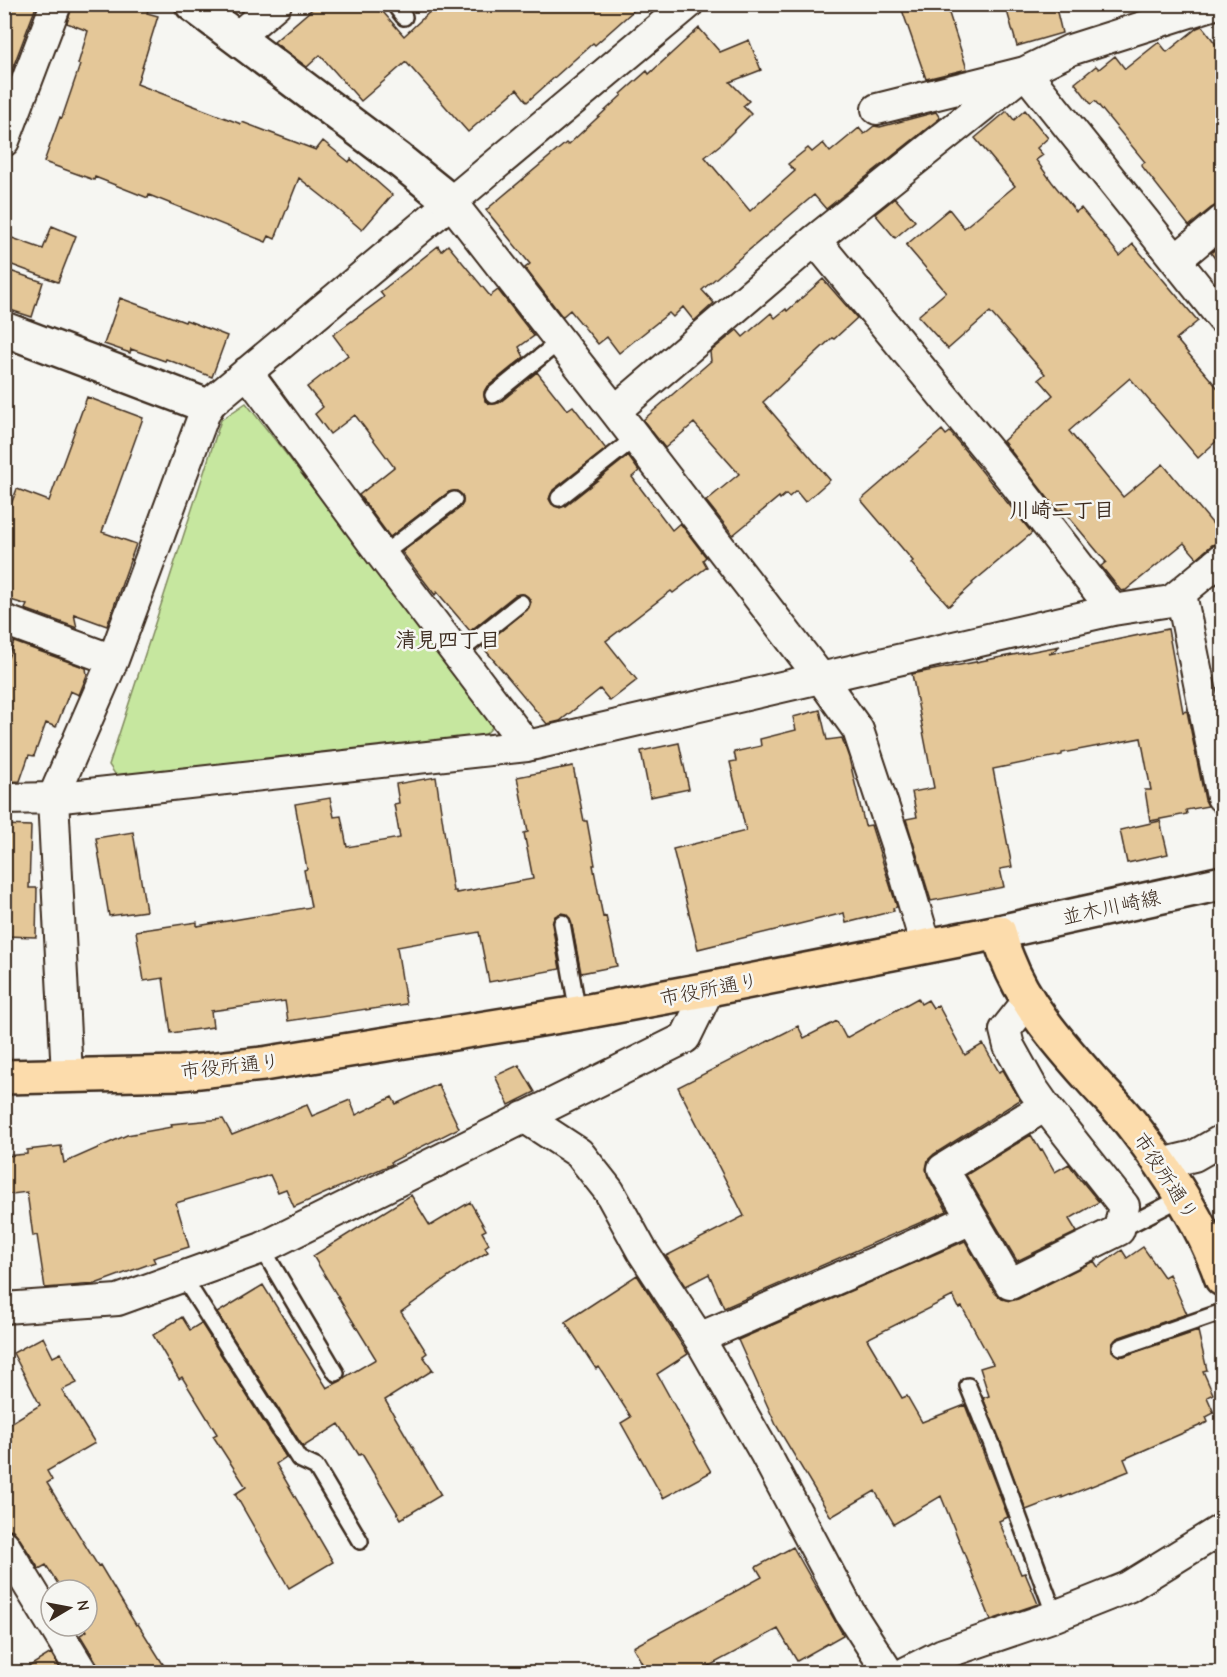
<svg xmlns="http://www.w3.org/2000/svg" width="1227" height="1677" viewBox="0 0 1227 1677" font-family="'Comic Neue','Klee One',sans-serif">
<rect width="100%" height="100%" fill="#f6f6f2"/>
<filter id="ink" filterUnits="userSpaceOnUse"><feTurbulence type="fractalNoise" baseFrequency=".0167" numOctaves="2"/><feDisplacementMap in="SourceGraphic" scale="12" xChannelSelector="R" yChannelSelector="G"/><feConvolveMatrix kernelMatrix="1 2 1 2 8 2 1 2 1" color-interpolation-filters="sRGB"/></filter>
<g filter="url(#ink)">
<path fill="#c6e79f" stroke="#80885e" stroke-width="1.5" d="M246,403L497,722L484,736L117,777L109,765L221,420Z"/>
<path fill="#e4c798" stroke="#3b2a1e" stroke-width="1.5" d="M4,4H37L4,91Z
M73,4H150L147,13L158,16L137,84L241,124L242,122L316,150L323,141L349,162L351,159L392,195L362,230L332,204L299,178L275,239L269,236L266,242L149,195L148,198L95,177L94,180L44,162L60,117L62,118L80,65L78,64L88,31L67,23Z
M318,4H376L404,36L438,4H641L595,45L593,43L527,102L517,89L468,132L406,62L361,101L320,55L307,67L274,42Z
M900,4H946L967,69L926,79Z
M1005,4H1055L1062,33L1017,46Z
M1202,26L1222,52V204H1218L1211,208L1189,226L1141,165L1145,162L1095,101L1091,104L1075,83L1096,66L1099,69L1115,56L1125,69L1159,42L1167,52L1197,28Z
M699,28L720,52L749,40L761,70L730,82L749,101L743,106L751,114L721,144L705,157L750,211L795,171L788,164L808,148L812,152L823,143L830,152L859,128L864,134L874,126L880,127L936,112L940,118L826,209L814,195L702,290L714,303L694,321L683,307L673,317L669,313L619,353L607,337L598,344L570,310L563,316L561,315L525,268L530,264L486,210L566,143L568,145L622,95L621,94L647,71L649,74Z
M1025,110L1048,138L1037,148L1043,155L1036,160L1052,182L1076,212L1081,208L1120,256L1133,244L1198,321L1176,339L1222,393V436L1198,458L1130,378L1069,431L1123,497L1163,464L1222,535V542L1212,545L1197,558L1184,543L1126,590L1121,591L1101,566L1106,562L1062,509L1058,511L1003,441L1053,395L1039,379L1045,374L990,312L948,349L918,316L946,292L906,245L949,209L964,228L1015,186L975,138L1007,111L1014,120Z
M895,198L915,221L895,238L875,214Z
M52,226L76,236L58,282L4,262V235L43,249Z
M1222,243V268L1211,253Z
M448,245L490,296L498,290L534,336L519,347L524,357L486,388L484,392L485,401L490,404L499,403L537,372L567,410L573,406L606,449L553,490L549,499L552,504L560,508L565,506L628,456L639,471L632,477L672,530L680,523L706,557L703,560L707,567L673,593L671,591L606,641L637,680L610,701L600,689L560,721L547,724L482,646L527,610L531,602L528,597L524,594L515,595L470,631L437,592L435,595L402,552L460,508L463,503L462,495L457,491L449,492L390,537L359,495L394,467L355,415L330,434L315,414L323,407L307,387L348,355L333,335L384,297L380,292L438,246L441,251Z
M4,269L43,282L32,317L4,308Z
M823,279L857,318L834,339L832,338L763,402L830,480L805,502L796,491L789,497L786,494L780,499L779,497L733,535L706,501L739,474L694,423L665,448L643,420L711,361L710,352L737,330L743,337L771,313L775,318L786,309L787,311Z
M120,298L185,322L186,320L227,336L212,377L166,359L165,361L131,349L130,353L104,344Z
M87,397L143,418L102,532L136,544L107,626L74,614L77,628L25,609L27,605L4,598V522L17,489L49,501Z
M942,430L946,435L950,432L1032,533L972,583L973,584L949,606L911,563L913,561L861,500Z
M1168,629L1183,712L1187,711L1205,800L1208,806L1186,810L1187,814L1150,821L1145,790H1151L1141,738L1062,753V755L993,769L1012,867L1000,869L1004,887L931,901L906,819L917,817L912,792L934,788L912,674L1060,646L1049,654Z
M14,642L86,668L87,675L79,695L70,691L56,727L46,723L34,756L29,755L20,781L4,782V668Z
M820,710L827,740L842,738L849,758L865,826L871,825L897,907L893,908L894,911L846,923L844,913L698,949L673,849L746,831L730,762L736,761L734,752L761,746L760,739L796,730L793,717Z
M679,743L689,789L650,797L641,751Z
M573,766L584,821H587L595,865H593L603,917L606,916L617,966L581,973L571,921L566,914L561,913L555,916L552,924L560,969L489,982L479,932L397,947L406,1004L366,1010V1009L288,1021L285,1001L211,1011L213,1027L171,1033L163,978L144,981L136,931L197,922V926L311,907L304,870L307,869L295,804L330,798L334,817L341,816L347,847L400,838L394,804L399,803L396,784L436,777L453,891H456V893L533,879L524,833L528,832L517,777Z
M1160,821L1168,854L1127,863L1120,830Z
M4,825L31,826L29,888H37L36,937L4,936Z
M133,832L146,911L109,916L96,838Z
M918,998L921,1004L928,1000L933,1008L938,1005L965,1055L983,1044L999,1072L1003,1070L1020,1100L934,1154L928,1160L926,1169L928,1177L947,1211L724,1308L709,1274L686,1286L666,1256L744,1216L678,1087L798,1026L804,1038L837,1021L846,1038Z
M519,1065L535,1092L509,1105L495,1076Z
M438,1084L459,1128L391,1162L392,1164L294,1207L286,1189L278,1192L270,1175L176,1203L189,1247L153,1258L155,1262L95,1284L45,1288L37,1235L33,1236L27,1192L4,1195V1156L27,1154V1150L61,1146L64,1163L127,1135L172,1127L171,1124L223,1119L232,1135L307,1105L312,1116L350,1100L356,1115L392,1097L396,1104Z
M1031,1135L1040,1150L1042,1149L1055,1172L1069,1164L1080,1180H1081L1099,1202L1069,1219L1077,1232L1017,1261L966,1175Z
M411,1195L430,1226L470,1202L486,1230L482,1232L489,1244L485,1247L488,1252L464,1266L401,1312L427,1353L423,1356L433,1370L385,1400L441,1495L401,1519L362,1454L359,1455L339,1424L303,1447L217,1313L263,1285L327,1388L341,1381L345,1377L376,1359L313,1256Z
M965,1241L995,1293L1002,1299L1010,1301L1018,1299L1094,1261L1098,1267L1122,1250L1127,1258L1143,1247L1164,1277L1169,1274L1187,1314L1117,1338L1112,1345V1351L1119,1356H1124L1198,1331L1207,1370L1203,1371L1213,1394L1207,1397L1214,1413L1206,1417L1208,1422L1124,1459L1129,1471L1062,1498V1496L1026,1510L983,1398L989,1396L980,1368L993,1364L962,1307L959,1308L953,1296L867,1339L902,1398L907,1396L922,1422L965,1405L1008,1517L999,1521L1021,1574L1025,1573L1038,1604L991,1620L941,1496L894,1524L875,1491L831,1517L776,1425L738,1340Z
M637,1275L688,1354L657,1374L711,1472L663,1498L621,1423L631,1417L599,1367L596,1369L565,1322Z
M182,1317L190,1330L201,1323L286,1457L276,1464L333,1562L289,1588L235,1494L246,1487L213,1436L217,1434L182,1377L179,1379L153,1335Z
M43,1337L53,1357L61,1353L77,1383L62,1390L95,1443L47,1471L52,1480L47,1483L98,1566L100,1565L136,1625L138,1624L168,1672H99L97,1663L80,1635L87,1631L84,1626H87V1590H62L46,1565L39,1569L18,1536L13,1530L4,1528V1427L40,1405L13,1353Z
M793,1547L843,1635L797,1661L778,1629L698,1672H647L633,1647L762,1577L756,1567Z
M51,1653L62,1672H20Z"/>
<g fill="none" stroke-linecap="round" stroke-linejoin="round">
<g stroke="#3b2a1e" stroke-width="20">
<path id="service" d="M394,4L404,17
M493,395L560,341
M559,498L636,437
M382,555L454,500
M457,654L521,603
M562,923L578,1013
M1119,1230L1183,1197
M262,1248L336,1373
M183,1277L299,1459L316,1467L360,1541
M1121,1347L1222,1312
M968,1386L991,1442L1055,1616"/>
</g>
<g stroke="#3b2a1e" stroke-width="34">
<path id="minor" d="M236,38L276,4
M877,109L1025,72L1070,50L1215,4
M4,141L56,4
M451,202L615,411L820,677L858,730L897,847L926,946
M815,240L1014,482L1113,610
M1176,260L1222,221
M247,372L382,555L527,746
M615,411L815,240L1025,72L1222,318
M1181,594L1222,797
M4,620L113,660
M4,799L53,798L527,746L1113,610L1171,601L1222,559
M1028,1001L1005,1030L1009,1046L1033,1089L1045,1106L1124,1206L1119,1230L1010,1284L943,1169L1045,1106
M67,1075L53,798L113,660L207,406L688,4
M524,1117L579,1153L609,1191L642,1251L699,1338L765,1453L850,1613L888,1672
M1161,1164L1194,1156L1222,1140
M4,1308L118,1300L262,1248L685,1038L709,989
M699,1338L894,1254L971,1219
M4,1545L51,1622
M54,1626L82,1672
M907,1672L943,1654L1055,1616L1128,1587L1222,1529"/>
</g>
<g stroke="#3b2a1e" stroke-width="38">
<path id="tertiary" d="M192,4L399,160L451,202
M4,329L207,406"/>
</g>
<g stroke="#3b2a1e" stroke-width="38">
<path id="secondary" d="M999,932L1222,883"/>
</g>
<g stroke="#3b2a1e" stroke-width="38">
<path id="primary" d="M4,1077L181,1073L263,1064L578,1013L709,989L999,932C1001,940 1003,949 1007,958C1024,1003 1058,1042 1090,1078C1104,1094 1120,1109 1133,1126C1169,1172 1203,1224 1222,1279"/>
</g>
<use href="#service" stroke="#f6f6f2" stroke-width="15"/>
<use href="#minor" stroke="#f6f6f2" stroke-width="30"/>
<use href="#tertiary" stroke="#f6f6f2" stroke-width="33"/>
<use href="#secondary" stroke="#f6f6f2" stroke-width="33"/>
<use href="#primary" stroke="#fcdcac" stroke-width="33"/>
</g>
</g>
<g text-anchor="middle" stroke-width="5" stroke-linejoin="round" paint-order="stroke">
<g font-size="20" fill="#3b2a1e" stroke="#f6f6f2">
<text transform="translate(1111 907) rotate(-12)" y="7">並木川崎線</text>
<text transform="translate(709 989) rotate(-11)" y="7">市役所通り</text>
<text transform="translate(230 1066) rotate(-6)" y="7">市役所通り</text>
<text transform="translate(1166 1176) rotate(57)" y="7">市役所通り</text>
</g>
<g font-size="21" font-weight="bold" fill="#3b2a1e" stroke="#f6f6f2">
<text x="1062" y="517">川崎二丁目</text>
<text x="448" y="647">清見四丁目</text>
</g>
</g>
<rect width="1227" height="1677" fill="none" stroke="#f6f6f2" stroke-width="24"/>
<rect x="12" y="12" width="1203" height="1653" fill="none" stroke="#3b2a1e" stroke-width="2" filter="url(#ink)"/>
<g transform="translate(69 1608) rotate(80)"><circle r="28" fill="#f6f6f2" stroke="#aba49d" stroke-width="1.5"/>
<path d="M0-4.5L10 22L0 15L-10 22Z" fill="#3b2a1e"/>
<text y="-9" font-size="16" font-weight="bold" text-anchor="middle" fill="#3b2a1e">N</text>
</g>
</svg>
